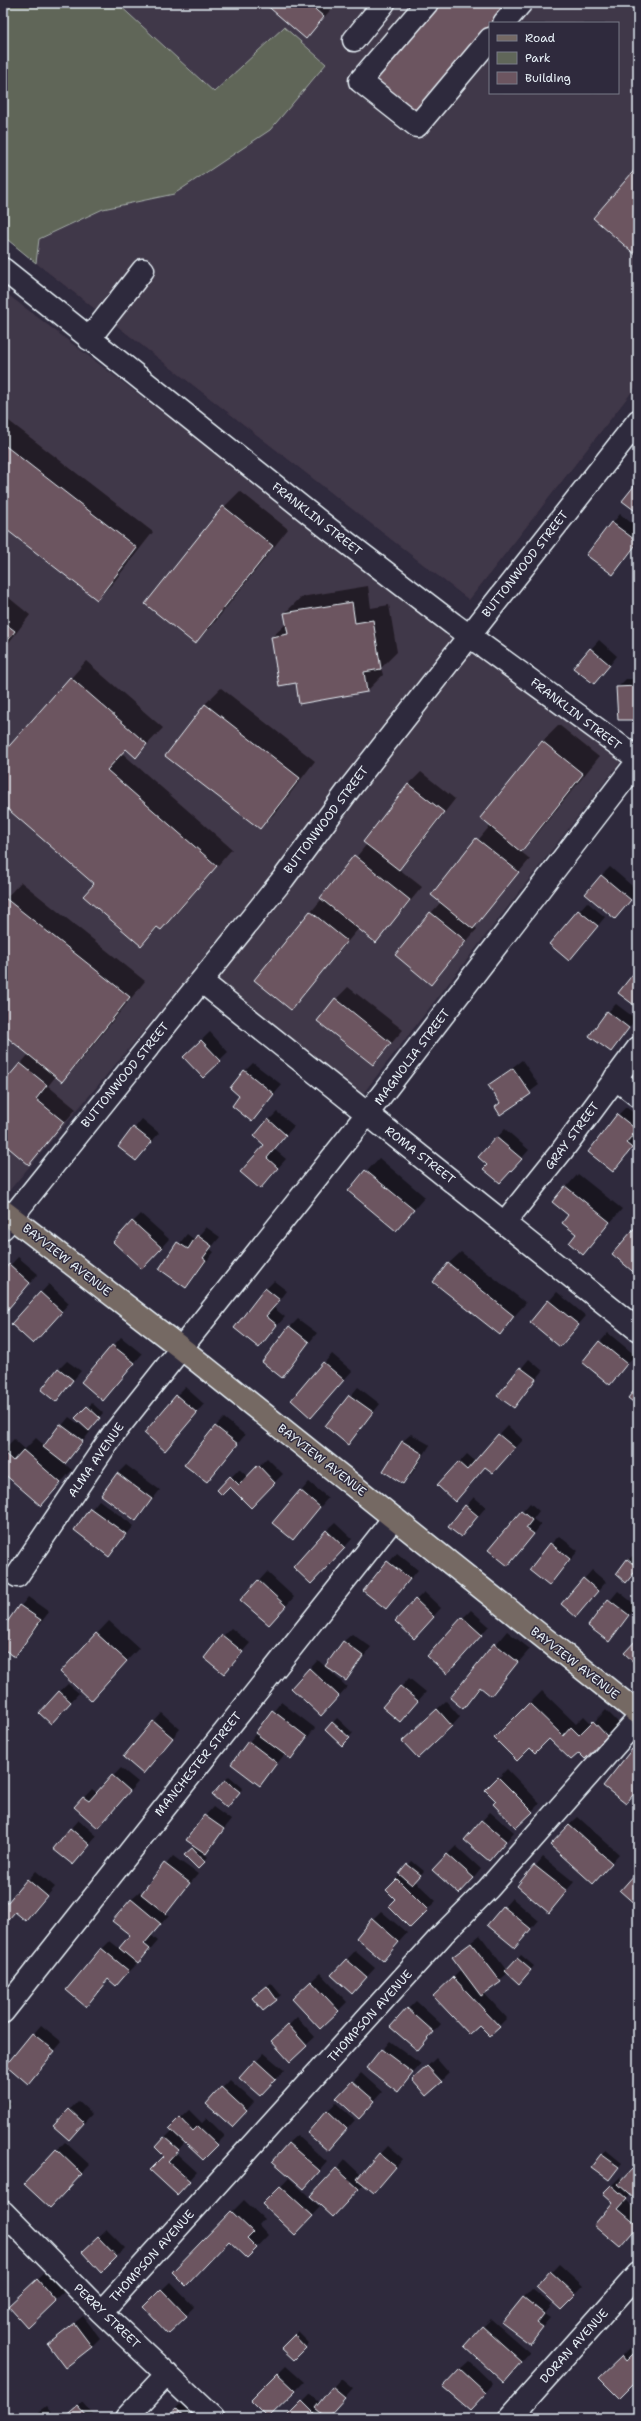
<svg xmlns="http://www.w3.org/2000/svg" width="641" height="2421" viewBox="0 0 641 2421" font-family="'Shantell Sans',sans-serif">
<rect width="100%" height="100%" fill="#2f2a3d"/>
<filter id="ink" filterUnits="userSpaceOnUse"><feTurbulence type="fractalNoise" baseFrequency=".025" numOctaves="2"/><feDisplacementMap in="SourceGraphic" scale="8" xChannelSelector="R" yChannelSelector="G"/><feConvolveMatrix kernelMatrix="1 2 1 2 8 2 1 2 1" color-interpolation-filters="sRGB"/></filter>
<g filter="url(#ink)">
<path fill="#413748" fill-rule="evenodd" d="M117,3H638V384L469,600L36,263L39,239L103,209L174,194L326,65L284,28L214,92ZM490,23H618V93H490Z
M3,291L621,761L358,1100L191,975L3,1198Z"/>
<path fill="#606659" stroke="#a4aca8" d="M3,3H117L214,92L284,27L326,64L270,130L174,194L103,209L39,239L36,263L3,236Z"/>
<path fill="#0007" d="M265,3H337L306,37Z
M5,418L153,532L113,583L97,599L3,526V420Z
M240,491L288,529L211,627L195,643L224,507Z
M620,514L638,528V544L613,574L587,555Z
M368,586L371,608L389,605L397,652L381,668L383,675L367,691L297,682L272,637L287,623L285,613L301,597Z
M3,593L30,615L3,650Z
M599,640L617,656L602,675L591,649Z
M86,661L163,728L136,756L127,748L122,753L232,849L177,913L161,929L159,927L141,944L95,884L3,804V755Z
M626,679H638V719L617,688Z
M221,688L315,761L276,812L260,828L166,755L205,704Z
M559,725L599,757L537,834L520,851L530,859L474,926L477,929L431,983V913L441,902L432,895L490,826L481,818L543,741Z
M421,772L455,799L411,856L399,869L422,887L376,942L359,928L291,1009L311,912L367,844L408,785Z
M610,867L638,891L623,909L601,876Z
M21,882L145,981L78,1064L62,1080L56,1076L48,1086L76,1109L29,1164L3,1142V1084L29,1054L3,1033V901Z
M587,902L605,917L577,951L550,944Z
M638,970V1007L620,993Z
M348,987L403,1030L373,1064L336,999Z
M616,1004L636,1019L610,1051L608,1012Z
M210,1032L228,1052L203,1076L184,1057Z
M522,1060L539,1085L500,1114L501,1102L489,1085Z
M253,1063L282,1085L252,1120L241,1096L245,1071Z
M626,1107L638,1116V1129L634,1134L638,1138V1141L613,1170L618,1115Z
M277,1112L294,1126L274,1149L286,1159L260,1188L269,1120Z
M142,1119L159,1133L136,1160L119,1147Z
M505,1129L529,1150L500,1182L479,1157Z
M379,1158L425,1197L396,1230L349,1191Z
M578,1174L622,1209L583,1254L570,1215L553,1202Z
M141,1214L169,1239L150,1260L133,1222Z
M206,1227L220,1237L210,1249L214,1252L186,1287L160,1269L187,1234L195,1240Z
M461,1252L526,1303L499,1333L448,1264Z
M18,1257L38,1274L3,1314V1273Z
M274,1281L287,1291L274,1308L285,1317L258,1347L266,1289Z
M49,1284L69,1303L41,1334L12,1324Z
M557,1292L586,1316L560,1346L531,1322Z
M298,1319L317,1333L282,1376L290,1327Z
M608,1333L635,1355L610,1383L583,1362Z
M121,1337L142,1354L103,1400L83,1382Z
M332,1354L352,1371L319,1408L292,1400Z
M529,1359L543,1371L513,1407L498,1396Z
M67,1361L81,1371L56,1401L59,1369Z
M185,1387L204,1404L165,1450L176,1396Z
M358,1387L380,1404L348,1444L326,1426Z
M92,1403L103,1413L88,1430L90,1432L65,1464L72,1470L41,1505L3,1471V1450L14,1439L25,1449L36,1438L45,1446L69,1417L87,1430L77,1418Z
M224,1418L245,1435L207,1481L215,1427Z
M508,1426L523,1440L493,1472L486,1466L439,1485L467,1454L475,1461Z
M411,1434L430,1445L411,1475L403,1483L402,1442Z
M267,1458L283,1474L251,1506L230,1485L219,1490L239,1469L248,1477Z
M126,1465L160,1490L136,1520L117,1474Z
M309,1482L328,1498L293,1539L274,1523Z
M474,1497L486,1507L461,1536L449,1526Z
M99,1500L134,1526L109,1555L75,1530Z
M530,1503L539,1511L533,1519L541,1525L516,1556L490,1550Z
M335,1523L352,1539L320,1574L326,1531Z
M559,1536L578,1551L549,1585L551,1544Z
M397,1553L418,1570L386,1608L365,1591Z
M632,1556L638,1560V1567L630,1577L617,1574Z
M592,1570L606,1582L584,1607V1579Z
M267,1572L294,1597L277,1616L242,1599Z
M618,1591L637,1606L609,1641L589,1626Z
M424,1592L441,1608L422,1629L416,1600Z
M28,1597L49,1612L15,1656L3,1647V1629Z
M471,1610L489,1626L455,1664L463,1618Z
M109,1621L139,1648L91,1699L61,1672Z
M231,1628L250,1643L224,1673L223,1636Z
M507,1631L530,1649L491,1694L482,1687L463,1708L451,1698Z
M352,1634L371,1647L346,1680L343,1642Z
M318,1660L347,1687L330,1706L292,1688Z
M409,1678L426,1692L400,1721L384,1707Z
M68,1684L79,1693L59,1714V1692Z
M542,1691L576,1724L584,1716L592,1724L606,1710L619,1723L585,1757L579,1752L549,1737L530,1746L496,1738Z
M446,1701L460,1717L452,1726L411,1733Z
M281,1702L315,1728L291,1758L285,1754L260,1784L249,1742Z
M162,1713L180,1729L143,1773L154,1722Z
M337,1718L353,1733L342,1744L326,1730Z
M638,1744V1790L626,1803L633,1750Z
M121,1768L138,1782L106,1818L75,1807L92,1789L97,1793Z
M507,1769L540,1803L516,1827L487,1790Z
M229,1776L243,1788L231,1802L213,1795Z
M213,1807L231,1820L205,1854L208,1857L198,1868L186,1855L195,1845L205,1816Z
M490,1812L514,1832L497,1852L465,1840Z
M578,1817L619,1854L601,1874L569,1825Z
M79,1820L97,1836L73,1864L71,1829Z
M456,1846L481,1869L468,1885L447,1855Z
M173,1856L198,1874L166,1913L169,1915L151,1935L158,1941L146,1955L116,1985L109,1979L86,2005L102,1949L110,1941L120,1949L131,1935V1899L140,1891L142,1894Z
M543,1857L574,1882L549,1911L519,1886Z
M412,1861L424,1871L415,1881L436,1901L410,1926L397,1899L387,1890Z
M36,1871L55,1887L34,1911H16L3,1927V1898L8,1903Z
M638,1873V1904L637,1905L622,1891Z
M512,1898L538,1920L523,1938L488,1925Z
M381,1911L407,1933L383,1960L373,1919Z
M480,1935L507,1971L521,1955L534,1966L523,1978L508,1973L484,1993L507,2018L490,2035L443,1988L462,1969L453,1957Z
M355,1951L375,1968L352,1993L332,1975Z
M320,1973L347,2002L338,2011L302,1990Z
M271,1983L281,1995L263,2010L257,1994Z
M416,2001L441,2024L418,2050L408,2009Z
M297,2017L315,2037L290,2060L281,2033Z
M41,2025L62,2042L28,2082L7,2065Z
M390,2041L421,2064L398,2091L368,2068Z
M264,2053L284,2070L268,2087L241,2078Z
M436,2058L449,2073L427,2095L413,2080Z
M361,2073L382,2092L367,2109L338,2098Z
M230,2080L254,2102L240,2118L207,2104Z
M3,2097L10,2103L3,2112Z
M78,2101L92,2114L69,2139L54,2126Z
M336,2103L355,2120L328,2150L327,2111Z
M189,2110L202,2123L207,2118L225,2136L202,2159L185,2142L176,2153L197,2172L177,2194L165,2155L156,2147L173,2130L170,2128Z
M297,2135L327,2162L312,2179L288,2143Z
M65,2142L90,2165L58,2198L25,2183Z
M388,2146L403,2159L382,2184H364L333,2216L337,2169L345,2160L361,2175Z
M606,2150L622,2163L609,2179L592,2166Z
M638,2164V2200L631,2194L626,2200L638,2211V2226L628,2237L615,2202L611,2186L620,2177L623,2180Z
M289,2178L320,2207L303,2225L264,2204Z
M244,2200L264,2219L259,2225L268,2235L247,2257L232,2212Z
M107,2230L125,2248L102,2271L92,2244Z
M3,2243L9,2249L3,2255Z
M559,2264L583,2286L561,2309L537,2287Z
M46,2272L64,2292L28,2326L18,2298Z
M170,2282L194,2307L168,2332L144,2307Z
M532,2289L552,2305L545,2314L551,2318L530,2343L523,2298Z
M83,2316L100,2338L91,2347L48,2344Z
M491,2319L530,2353L512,2373L483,2327Z
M298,2332L309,2343L294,2359L283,2348Z
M630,2348L635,2353L638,2351V2378H601Z
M469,2361L493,2384L478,2401L460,2369Z
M286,2366L304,2382L269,2418L251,2400Z
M341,2379L353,2389L328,2417L287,2418L311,2394L320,2403Z
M185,2401L199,2418H166Z
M82,2402L94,2416L92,2418H64Z
M46,2406L55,2418H30Z"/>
<path fill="#6c5560" stroke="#e8f1f8" d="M264,3H308L324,17L306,39Z
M440,3H509L412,117L372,83Z
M638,166V257L593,218Z
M3,444L137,548L97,600L3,527Z
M638,481V513L622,501Z
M223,506L273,546L195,644L145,604Z
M611,522L638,542L613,575L586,555Z
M352,602L355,623L373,620L381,669L364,672L367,692L299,704L296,683L279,686L271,637L288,634L284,613Z
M3,622L15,631L3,647Z
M590,648L610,665L594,684L573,668Z
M70,677L147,744L136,758L126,749L107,770L217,866L161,930L157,927L141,946L83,896L94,884L3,805V753Z
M638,686V720H618L616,687Z
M205,704L300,778L260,829L165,756Z
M542,741L583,774L521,852L480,818Z
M408,784L444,812L399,870L363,842Z
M476,838L519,872L473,929L431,895Z
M354,855L410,900L376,943L320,898Z
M601,875L631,900L615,919L585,894Z
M5,898L130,997L62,1082L3,1034Z
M578,910L598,926L569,961L549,944Z
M310,911L347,941L291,1010L254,980Z
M430,912L466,941L431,985L395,955Z
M633,974L638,978V1008L618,993Z
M335,998L391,1043L373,1065L317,1021Z
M607,1011L629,1028L611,1052L589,1036Z
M201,1040L221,1061L203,1078L183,1057Z
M20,1063L47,1085L36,1099L64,1122L29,1165L3,1143V1083Z
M513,1068L531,1094L500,1115L495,1107L500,1103L488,1085Z
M244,1070L274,1094L252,1122L232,1106L239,1096L230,1088Z
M617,1114L637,1130L626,1143L632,1148L613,1172L588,1152Z
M268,1119L286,1135L267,1158L278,1168L260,1189L240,1172L264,1145L254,1136Z
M133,1127L152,1142L136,1161L118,1147Z
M496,1137L522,1159L500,1183L483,1169L487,1165L478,1157Z
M365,1170L414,1210L396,1231L348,1191Z
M565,1186L610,1222L583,1255L569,1243L576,1234L562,1223L568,1215L552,1202Z
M132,1221L162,1248L142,1269L113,1242Z
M638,1224V1276L612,1254Z
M197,1235L212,1246L203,1258L206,1260L186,1288L159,1269L177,1242L188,1249Z
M448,1263L514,1316L500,1335L433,1282Z
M9,1264L30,1283L3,1315V1271Z
M265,1288L280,1300L266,1316L277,1325L259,1348L234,1328Z
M40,1292L62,1312L33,1344L11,1324Z
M548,1300L579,1325L560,1347L530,1322Z
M289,1326L309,1342L282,1378L262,1362Z
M599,1341L627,1364L610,1385L582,1362Z
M112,1345L135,1363L103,1401L81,1382Z
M323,1362L344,1380L311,1418L291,1400Z
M520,1367L536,1379L514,1408L497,1396Z
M58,1368L73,1380L56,1402L41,1390Z
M638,1385V1406L628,1398Z
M176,1395L197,1413L165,1451L144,1433Z
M349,1395L373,1412L348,1445L325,1426Z
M87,1406L100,1418L89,1431L75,1418Z
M60,1424L83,1441L65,1464L43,1447Z
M215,1426L238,1444L207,1482L184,1465Z
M498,1434L515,1448L493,1473L485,1467L455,1502L437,1485L458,1462L467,1470Z
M402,1441L423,1454L403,1484L383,1471Z
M23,1450L61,1483L41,1506L3,1473V1452L13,1461Z
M258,1465L275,1483L251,1508L230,1487L222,1495L217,1490L230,1476L239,1485Z
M117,1473L152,1499L136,1521L101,1495Z
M300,1490L320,1507L293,1540L272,1523Z
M465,1505L478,1516L461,1537L448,1527Z
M90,1508L126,1534L109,1557L74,1530Z
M521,1511L532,1520L526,1528L534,1534L508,1566L488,1550Z
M326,1530L345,1548L311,1584L293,1567Z
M550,1543L570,1559L549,1586L529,1570Z
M627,1559L638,1568L626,1583L616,1574Z
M387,1561L410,1579L386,1609L363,1591Z
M583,1578L598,1591L576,1617L561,1604Z
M258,1580L286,1606L269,1625L240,1600Z
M415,1599L434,1617L414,1639L395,1621Z
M608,1599L629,1615L609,1642L588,1626Z
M19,1605L41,1620L15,1657L3,1649V1628Z
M462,1617L482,1635L447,1674L427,1656Z
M96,1633L127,1661L91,1701L60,1672Z
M222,1635L243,1652L224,1674L204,1658Z
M638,1638V1666L624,1653Z
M343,1641L363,1656L346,1681L325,1666Z
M494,1643L518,1662L491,1696L480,1687L463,1709L450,1698Z
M309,1668L339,1696L321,1716L291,1688Z
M400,1686L418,1701L400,1722L382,1707Z
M59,1691L71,1702L51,1724L39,1713Z
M529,1703L563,1736L571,1727L579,1735L593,1721L607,1736L585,1759L579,1753L571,1760L549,1739L535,1753L530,1748L517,1761L494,1738Z
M437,1709L452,1726L418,1758L402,1741Z
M272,1710L307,1737L291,1759L255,1733Z
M153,1721L173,1738L143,1774L123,1757Z
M332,1722L350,1738L342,1746L325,1730Z
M248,1741L277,1763L260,1786L231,1764Z
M632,1749L638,1754V1788L626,1804L603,1786Z
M112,1775L130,1791L98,1828L74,1807L83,1797L89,1801Z
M498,1777L533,1812L516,1828L493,1804L496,1801L485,1790Z
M225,1780L240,1792L227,1808L212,1795Z
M204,1815L224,1829L206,1854L186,1840Z
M481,1820L506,1841L489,1861L464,1840Z
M569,1825L612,1863L593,1884L550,1845Z
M70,1828L90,1845L73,1865L53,1849Z
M192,1848L205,1862L198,1869L184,1855Z
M447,1854L474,1878L459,1894L432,1870Z
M164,1863L190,1883L166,1914L141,1894Z
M407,1864L421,1875L412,1885L399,1874Z
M534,1865L567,1891L549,1913L517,1886Z
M635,1874L638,1877L637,1906L620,1891Z
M27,1879L47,1896L26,1921L15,1912L3,1926V1908Z
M397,1879L428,1910L410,1928L388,1906L395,1899L386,1890Z
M131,1899L161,1924L144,1944L150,1949L138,1964L119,1948L130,1935L112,1921Z
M503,1906L531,1929L515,1948L487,1925Z
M372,1918L399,1942L383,1961L356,1938Z
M471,1943L501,1982L481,1996L452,1957Z
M101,1948L129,1971L116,1986L108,1979L86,2007L66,1990Z
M517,1958L531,1970L519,1984L505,1971Z
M346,1959L367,1977L352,1994L331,1975Z
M453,1977L500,2027L490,2036L480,2026L470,2035L433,1996Z
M311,1981L339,2011L320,2029L292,1999Z
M267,1986L277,2000L263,2011L252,1998Z
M407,2008L434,2032L418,2051L390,2027Z
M288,2025L307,2046L290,2062L271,2041Z
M32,2033L55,2051L28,2084L6,2065Z
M381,2049L413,2073L398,2092L366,2068Z
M255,2060L276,2079L260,2096L239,2078Z
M427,2066L442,2082L426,2096L412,2080Z
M352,2081L375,2101L359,2119L336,2098Z
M221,2087L247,2111L232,2127L206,2104Z
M69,2109L84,2123L69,2140L53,2126Z
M327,2110L347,2129L328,2151L307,2133Z
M180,2117L193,2131L198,2126L218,2145L203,2160L169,2128Z
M164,2137L179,2150L168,2162L190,2181L177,2195L150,2170L164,2156L155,2147Z
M288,2143L320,2171L304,2189L272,2161Z
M56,2149L82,2174L50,2208L24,2184Z
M379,2153L396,2167L374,2193L357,2179Z
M601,2154L619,2167L609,2180L591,2167Z
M336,2168L359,2189L333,2217L310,2196Z
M632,2169L638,2174V2202L618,2184Z
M611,2185L627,2199L618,2209L638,2226L620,2247L594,2225L613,2202L603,2193Z
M280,2186L313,2216L295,2235L262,2204Z
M231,2211L253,2232L247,2238L257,2248L247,2258L229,2241L186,2286L172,2272Z
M98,2237L117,2257L101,2273L82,2252Z
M550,2271L576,2295L561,2310L536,2287Z
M37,2279L56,2301L28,2328L8,2306Z
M161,2289L187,2316L168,2334L143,2307Z
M523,2297L544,2314L537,2323L543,2327L530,2344L502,2323Z
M74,2323L92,2347L65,2368L47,2344Z
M482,2326L522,2362L504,2383L464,2346Z
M294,2335L306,2348L294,2360L281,2348Z
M638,2349V2379L619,2398L599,2378L622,2356L626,2361Z
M460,2369L486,2393L470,2410L443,2387Z
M277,2373L296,2391L268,2418L250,2400Z
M332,2387L345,2398L327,2418L315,2408Z
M302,2401L319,2418H285Z
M77,2406L88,2418H63Z
M176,2409L184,2418H166Z
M37,2414L40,2418H32Z"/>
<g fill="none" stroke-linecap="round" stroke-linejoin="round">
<g stroke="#e8f1f8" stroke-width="25">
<path id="minor" d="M427,3L360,81L417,126L490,39
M504,23L521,3
M354,40L384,3
M3,269L329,529L453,624L638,759
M89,339L143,270
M201,981L638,1330
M615,1078L638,1096
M505,1222L561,1152L638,1048
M3,1228L283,879L350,788L638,421
M17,1576L114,1433L367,1114L638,761
M3,2012L394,1518
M3,2212L101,2312L213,2418
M101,2312L443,1934L488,1889L638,1719
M126,2418L167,2374
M510,2418L638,2274"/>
</g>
<g stroke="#e8f1f8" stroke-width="25">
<path id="major" d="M3,1211L181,1348L638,1713"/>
</g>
<use href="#minor" stroke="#2f2a3d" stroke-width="22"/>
<use href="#major" stroke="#756964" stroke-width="22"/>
</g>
</g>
<g text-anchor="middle" stroke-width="3" stroke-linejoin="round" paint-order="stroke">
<g font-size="12" fill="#e8f1f8" stroke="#2f2a3d">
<text transform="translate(317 519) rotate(38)" y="4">FRANKLIN STREET</text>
<text transform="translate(525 564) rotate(-52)" y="4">BUTTONWOOD STREET</text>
<text transform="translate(576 714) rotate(37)" y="4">FRANKLIN STREET</text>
<text transform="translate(326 820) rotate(-53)" y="4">BUTTONWOOD STREET</text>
<text transform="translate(412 1057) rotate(-53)" y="4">MAGNOLIA STREET</text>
<text transform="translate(125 1075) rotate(-51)" y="4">BUTTONWOOD STREET</text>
<text transform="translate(572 1136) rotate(-53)" y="4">GRAY STREET</text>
<text transform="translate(420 1155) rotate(38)" y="4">ROMA STREET</text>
<text transform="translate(67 1260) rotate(38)" y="4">BAYVIEW AVENUE</text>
<text transform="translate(96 1460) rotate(-55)" y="4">ALMA AVENUE</text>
<text transform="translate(322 1460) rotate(38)" y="4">BAYVIEW AVENUE</text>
<text transform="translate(575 1663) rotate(38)" y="4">BAYVIEW AVENUE</text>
<text transform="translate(198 1764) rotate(-51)" y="4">MANCHESTER STREET</text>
<text transform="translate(370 2016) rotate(-48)" y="4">THOMPSON AVENUE</text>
<text transform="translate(152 2256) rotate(-48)" y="4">THOMPSON AVENUE</text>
<text transform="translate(107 2316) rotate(44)" y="4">PERRY STREET</text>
<text transform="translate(574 2346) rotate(-48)" y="4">DORAN AVENUE</text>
</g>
</g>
<rect width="641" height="2421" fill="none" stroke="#2f2a3d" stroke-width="16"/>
<rect x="8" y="8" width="625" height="2405" fill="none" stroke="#e8f1f8" stroke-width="1.5" filter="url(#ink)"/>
<rect x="489" y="22" width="130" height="72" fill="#2f2a3d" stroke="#797a88"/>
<rect x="497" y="35" width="20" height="6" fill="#756964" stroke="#797a88"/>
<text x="525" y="42" font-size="12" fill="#e8f1f8">Road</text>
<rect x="497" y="52" width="20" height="12" fill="#606659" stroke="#797a88"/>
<text x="525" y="62" font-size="12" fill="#e8f1f8">Park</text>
<rect x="497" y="72" width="20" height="12" fill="#6c5560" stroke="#797a88"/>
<text x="525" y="82" font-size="12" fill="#e8f1f8">Building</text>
</svg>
